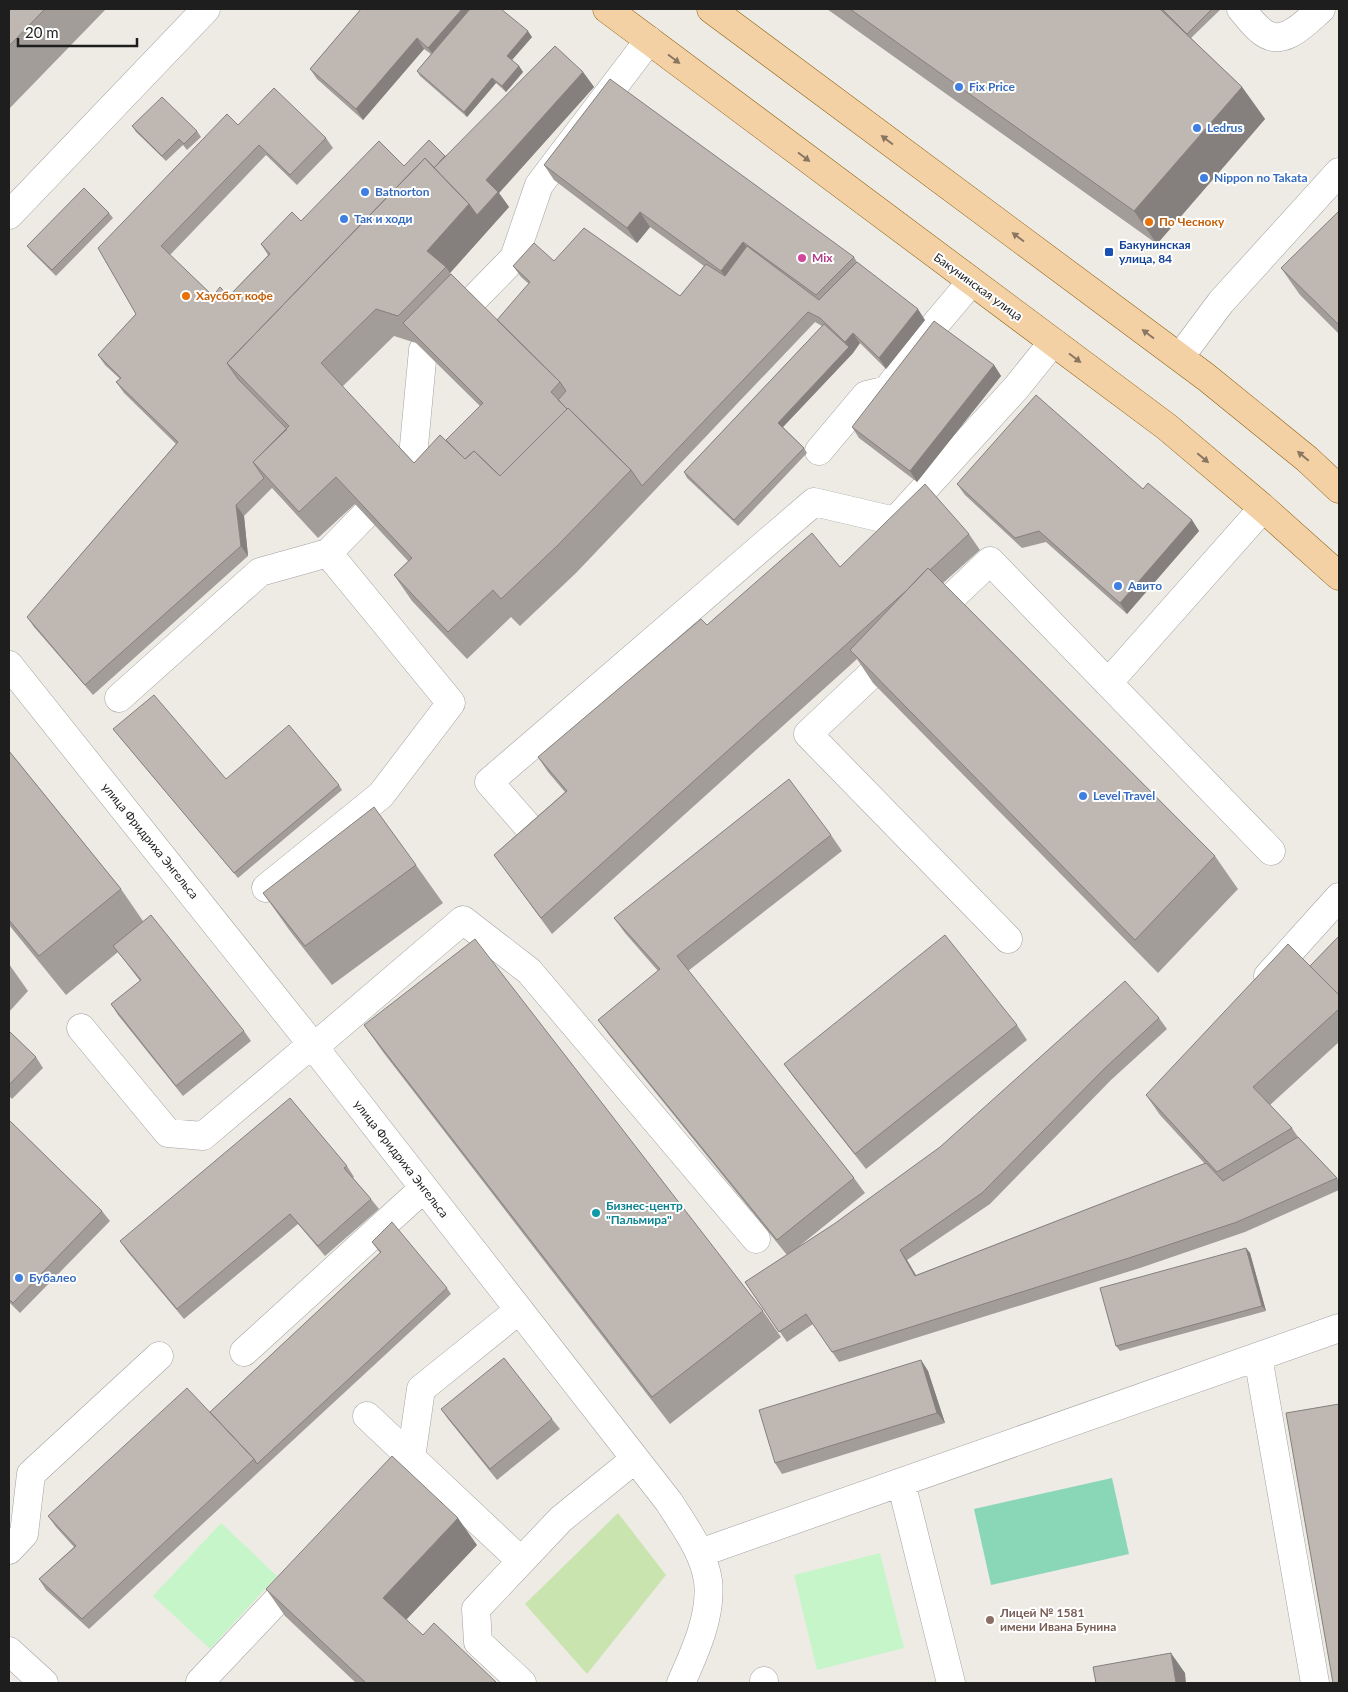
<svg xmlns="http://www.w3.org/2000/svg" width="1348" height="1692" viewBox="0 0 1348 1692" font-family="Lato,sans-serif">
<rect width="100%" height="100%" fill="#eeebe5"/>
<path fill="#cae4af" d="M618,1513L666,1575L587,1674L525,1604Z"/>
<path fill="#c6f5c9" d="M221,1523L277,1576L210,1649L153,1596Z
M880,1553L904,1648L817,1670L794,1575Z"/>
<path fill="#8ad7b8" d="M1112,1478L1129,1554L991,1585L974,1509Z"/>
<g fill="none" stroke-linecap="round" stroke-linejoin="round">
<g stroke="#a2a2a2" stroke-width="29">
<path id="minor" d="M1241,9C1247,16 1253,24 1260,30C1282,50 1305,23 1321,9
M9,215L206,9
M472,301L514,258L539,185L649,40
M1180,357L1221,302L1339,172
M819,451L866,395L887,390L934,326L971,282
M412,467L423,350
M927,621L990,561L1271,851
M896,651L808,734L1008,939
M9,665L314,1047L669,1502C684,1526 704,1552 708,1581C712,1615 695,1652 681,1683
M1108,683L1263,508
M119,698L260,572L328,553L365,515
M532,831L489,782L814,502L895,521L1016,388L1053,342
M266,888L381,795L451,703L328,553
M1268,976L1339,897
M81,1028L168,1133L203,1136L312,1044
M314,1047L463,920L529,971L756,1239
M244,1352L424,1188
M1258,1357L1315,1683
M367,1416L521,1561
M901,1482L951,1683
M378,1493L411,1458L421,1389L519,1310
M9,1550L24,1534L31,1474L159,1356
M700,1553L1339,1328
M9,1651L44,1683
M764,1681V1683
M200,1682L301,1575
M522,1683L478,1642L476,1609L561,1519L635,1459"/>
</g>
<g stroke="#8c600d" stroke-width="29">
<path id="major" d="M607,9L1167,427L1263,508L1339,576
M711,9L1206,377L1307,459L1339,489"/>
</g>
<use href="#minor" stroke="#fff" stroke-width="28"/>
<use href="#major" stroke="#f4d0a5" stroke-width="28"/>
</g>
<path fill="#a39d99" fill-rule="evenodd" d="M9,9H106L9,109Z
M361,9L532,37L512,60L519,66L523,72L506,92L496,83L467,117L420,76L417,71L431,54L424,49L363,120L317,79L310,69Z
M827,9H1221L1191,38L1242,87L1265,119L1157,244Z
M583,72L594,87L499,193L509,207L450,273L497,320L529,284L521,277L513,266L554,261L680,296L704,266L650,227L637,243L554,180L544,165L854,257L857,262L925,320L886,369L860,343L853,353L783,427L804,448L807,453L738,526L687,478L684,472L822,326L815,322L576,573L520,626L511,617L467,659L412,601L394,575L408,561L355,504L318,538L272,488L244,516L248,556L93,695L34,627L27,617L176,444L124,393L116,382L120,379L105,365L98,355L136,314L98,248L238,125L326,138L333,148L297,185L266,155L170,255L213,296H229L268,255L261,244L301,221L404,166L445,156ZM394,336L416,343L480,406L446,440L414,463L342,387Z
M132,126L197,131L201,137L187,150L183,145L166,161L136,132Z
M1339,211V334L1300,295L1281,268Z
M109,213L113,218L56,276L31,251L27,246Z
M994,365L1001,376L917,482L859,438L852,427Z
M957,484L1143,489L1192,520L1199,531L1127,614L1046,542L1022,548L965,495Z
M969,534L980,550L943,583L1215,856L1238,889L1158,973L873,683L857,659L552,934L494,855L565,792L548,772L538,757L707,625L840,567Z
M113,729L226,779L339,785L342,790L238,878Z
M9,751L121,889L143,921L244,1031L251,1041L183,1096L118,1015L111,1004L140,981L118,952L66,995L9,925Z
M831,835L842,851L688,971L854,1178L865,1193L797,1248L1159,1018L1167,1029L1111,1080L990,1204L907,1260L916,1275L1205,1164L1160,1115L1146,1095L1310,966L1339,936V1042L1270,1105L1292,1128L1298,1137L1337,1178L1339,1181V1190L1245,1232L1140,1268L839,1362L813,1324L787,1342L745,1282L787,1255L609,1035L598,1020L658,971L625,933L614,918Z
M416,865L443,903L332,985L290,931L263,893Z
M9,964L28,991L9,1012Z
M364,1025L763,1311L781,1337L670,1424L383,1052Z
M1017,1025L1027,1040L866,1169L795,1079L784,1064Z
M9,1031L36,1057L43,1068L12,1099L9,1096Z
M9,1120L102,1211L110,1221L20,1313L9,1302Z
M347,1166L354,1177L353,1178L371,1199L379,1209L325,1256L298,1224L184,1319L127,1251L120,1241Z
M372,1242L447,1288L451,1294L89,1629L46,1590L39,1579L74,1547L56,1527L48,1516L210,1412L380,1253Z
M1246,1248L1250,1253L1266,1311L1120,1351L1116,1346Z
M921,1360L928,1371L945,1423L782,1474L775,1463Z
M441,1409L552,1419L560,1429L497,1480L448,1419Z
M477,1545L406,1620L423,1635L497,1683H356L285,1616L266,1589Z"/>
<path fill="#85807d" d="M462,9H478L436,58L428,48Z
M528,31L532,37L511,61L507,56Z
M417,38L424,49L363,120L356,109Z
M519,66L523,72L506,92L502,86Z
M583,72L594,87L499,193L509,207L450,273L446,267L427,251L486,180Z
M492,78L496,83L467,117L464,112Z
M1242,87L1265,119L1157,244L1134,211Z
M640,212L650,227L637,243L627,228Z
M743,242L754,257L732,287L721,271Z
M918,309L925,320L886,369L879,358Z
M853,333L860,343L853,353L845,342Z
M849,347L853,353L782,428L778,423Z
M994,365L1001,376L917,482L910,471Z
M236,505L244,516L248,556L241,546Z
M1192,520L1199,531L1127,614L1120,603Z
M1246,1248L1250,1253L1266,1311L1262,1306Z
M900,1250L907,1260L922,1286L915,1276Z
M921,1360L928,1371L945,1423L937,1413Z
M458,1518L477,1545L402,1624L383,1598Z
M1171,1653L1185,1673L1186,1683H1176Z"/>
<path fill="#beb7b2" stroke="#85807d" d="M9,9H45L9,46Z
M361,9H462L428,48L417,38L356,109L310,69Z
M470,9H501L528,31L507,56L519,66L502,86L492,78L464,112L417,71Z
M850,9H1160L1242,87L1134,211Z
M1162,9H1212L1187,34Z
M555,46L583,72L486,180L498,192L477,215L469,204L434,168Z
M610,79L854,257L816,295L743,242L721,271L640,212L627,228L544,165Z
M274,88L326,138L290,175L259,145L161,246L213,296L220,287L229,296L270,254L261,244L292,212L301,221L379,141L404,166L429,140L445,156L434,168L425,158L227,363L238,379L287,429L253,462L264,478L236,505L241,546L85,685L27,617L178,442L116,382L121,378L98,355L136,314L98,248L227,114L238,125Z
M162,97L197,131L184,144L179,139L162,156L132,126Z
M425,158L469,204L427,251L446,267L398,316L376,309L321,363L414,463L440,435L465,459L474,451L500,476L568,408L631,470L557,546L501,599L493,590L448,632L394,575L412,558L336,477L299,512L253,462L289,426L227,363Z
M84,188L109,213L52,270L27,246Z
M1339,211V325L1281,268Z
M584,228L680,296L706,264L725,276L747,246L819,300L857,262L918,309L879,358L853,333L845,342L820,318L808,312L642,486L631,470L568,408L567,409L558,400L566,391L560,382L497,320L530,282L513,266L534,243L554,261Z
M451,274L560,382L551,392L567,409L500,476L474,451L465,459L446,440L483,403L403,323Z
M934,321L994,365L910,471L852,427Z
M824,324L849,347L778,423L804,448L734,520L684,472Z
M1036,395L1143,489L1148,483L1192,520L1120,603L1039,531L1015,538L957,484Z
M925,484L969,534L930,570L928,568L907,590L541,918L494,855L567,791L538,757L701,619L707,625L812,533L840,567Z
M928,568L1215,856L1135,940L850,650Z
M154,695L226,779L289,725L339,785L234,873L113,729Z
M9,751L121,889L39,956L9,920Z
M789,779L831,835L677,956L854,1178L777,1240L598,1020L660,969L614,918Z
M374,807L416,865L305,946L263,893Z
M151,915L244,1031L176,1086L111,1004L141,980L113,946Z
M945,935L1017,1025L855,1154L784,1064Z
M1339,936V995L1310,966Z
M475,939L763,1311L652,1397L364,1025Z
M1288,944L1339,995V1009L1253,1087L1292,1128L1217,1172L1146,1095Z
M1125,981L1159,1018L1104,1069L982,1193L900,1250L915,1276L1206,1163L1223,1181L1298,1137L1337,1178L1237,1222L1132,1257L832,1352L806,1314L779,1332L745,1282L834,1224L940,1147Z
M9,1031L36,1057L9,1085Z
M290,1098L347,1166L344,1168L371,1199L318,1246L290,1214L177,1309L120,1241Z
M9,1120L102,1211L13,1303L9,1299Z
M392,1222L447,1288L257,1464L254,1459L210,1412L381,1252L372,1242Z
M1246,1248L1262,1306L1116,1346L1100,1288Z
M504,1358L552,1419L490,1469L441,1409Z
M921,1360L937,1413L775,1463L759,1410Z
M187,1388L254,1459L82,1619L39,1579L76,1546L48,1516Z
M1339,1404V1683H1333L1286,1413Z
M392,1456L458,1518L383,1598L423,1635L434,1623L497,1683H366L266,1589Z
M1171,1653L1176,1683H1096L1093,1667Z"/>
<defs><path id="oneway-solid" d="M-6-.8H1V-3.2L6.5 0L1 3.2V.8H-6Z" transform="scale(1.25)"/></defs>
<g fill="#897762">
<use href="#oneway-solid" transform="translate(674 59) rotate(37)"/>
<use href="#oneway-solid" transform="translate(887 140) rotate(-143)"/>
<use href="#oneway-solid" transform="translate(804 157) rotate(37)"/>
<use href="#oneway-solid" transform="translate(1018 237) rotate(-143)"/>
<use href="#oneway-solid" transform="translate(1148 334) rotate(-143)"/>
<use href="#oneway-solid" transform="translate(1075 358) rotate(37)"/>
<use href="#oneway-solid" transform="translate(1303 456) rotate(-140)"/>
<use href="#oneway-solid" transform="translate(1203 458) rotate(40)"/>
</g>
<g fill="#3f7fe0" stroke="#fff" stroke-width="2">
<circle cx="959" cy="87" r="5"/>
<circle cx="1197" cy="128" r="5"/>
<circle cx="1204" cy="178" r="5"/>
<circle cx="365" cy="192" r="5"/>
<circle cx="344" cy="219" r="5"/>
<circle cx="1118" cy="586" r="5"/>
<circle cx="1083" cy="796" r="5"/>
<circle cx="19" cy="1278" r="5"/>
</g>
<g fill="#e8710a" stroke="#fff" stroke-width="2">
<circle cx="1149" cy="222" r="5"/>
<circle cx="186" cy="296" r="5"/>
</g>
<rect fill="#1a4fb4" stroke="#fff" stroke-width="2" x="1104" y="247" width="10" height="10" rx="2.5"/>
<circle fill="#d1479c" stroke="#fff" stroke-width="2" cx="802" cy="258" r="5"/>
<circle fill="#0f9aa8" stroke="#fff" stroke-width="2" cx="596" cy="1213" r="5"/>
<circle fill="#8d6e63" stroke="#fff" stroke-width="2" cx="990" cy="1620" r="5"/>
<g text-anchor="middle" stroke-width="4" stroke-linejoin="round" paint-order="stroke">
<g font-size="12" font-weight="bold" fill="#366cbe" stroke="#fff" text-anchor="start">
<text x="969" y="91">Fix Price</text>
<text x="1207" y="132">Ledrus</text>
<text x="1214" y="182">Nippon no Takata</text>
<text x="375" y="196">Batnorton</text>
<text x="354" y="223">Так и ходи</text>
<text x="1128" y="590">Авито</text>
<text x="1093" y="800">Level Travel</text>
<text x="29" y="1282">Бубалео</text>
</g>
<g font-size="12" font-weight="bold" fill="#c56008" stroke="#fff" text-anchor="start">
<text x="1159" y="226">По Чесноку</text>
<text x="196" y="300">Хаусбот кофе</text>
</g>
<g font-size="12" font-weight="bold" fill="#164399" stroke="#fff" text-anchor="start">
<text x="1119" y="249">Бакунинская<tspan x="1119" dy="14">улица, 84</tspan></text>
</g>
<g font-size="12" font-weight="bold" fill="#b23c85" stroke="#fff" text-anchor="start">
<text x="812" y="262">Mix</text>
</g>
<g font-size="12" fill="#1e1e1e" stroke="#fff">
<text transform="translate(978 287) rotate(36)" y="4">Бакунинская улица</text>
<text transform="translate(150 841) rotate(51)" y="4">улица Фридриха Энгельса</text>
<text transform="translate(401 1159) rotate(52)" y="4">улица Фридриха Энгельса</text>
</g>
<g font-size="12" font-weight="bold" fill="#0d838f" stroke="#fff" text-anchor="start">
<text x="606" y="1210">Бизнес-центр<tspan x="606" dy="14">"Пальмира"</tspan></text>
</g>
<g font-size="12" font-weight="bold" fill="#785e54" stroke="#fff" text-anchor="start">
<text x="1000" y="1617">Лицей № 1581<tspan x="1000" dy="14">имени Ивана Бунина</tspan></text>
</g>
</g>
<rect width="1348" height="1692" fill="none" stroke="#1e1e1e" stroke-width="20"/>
<path d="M18 38v8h119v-8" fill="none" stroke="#1e1e1e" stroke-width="2.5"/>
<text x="25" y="38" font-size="15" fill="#1e1e1e" stroke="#ffffff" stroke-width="4" paint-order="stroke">20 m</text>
</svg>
